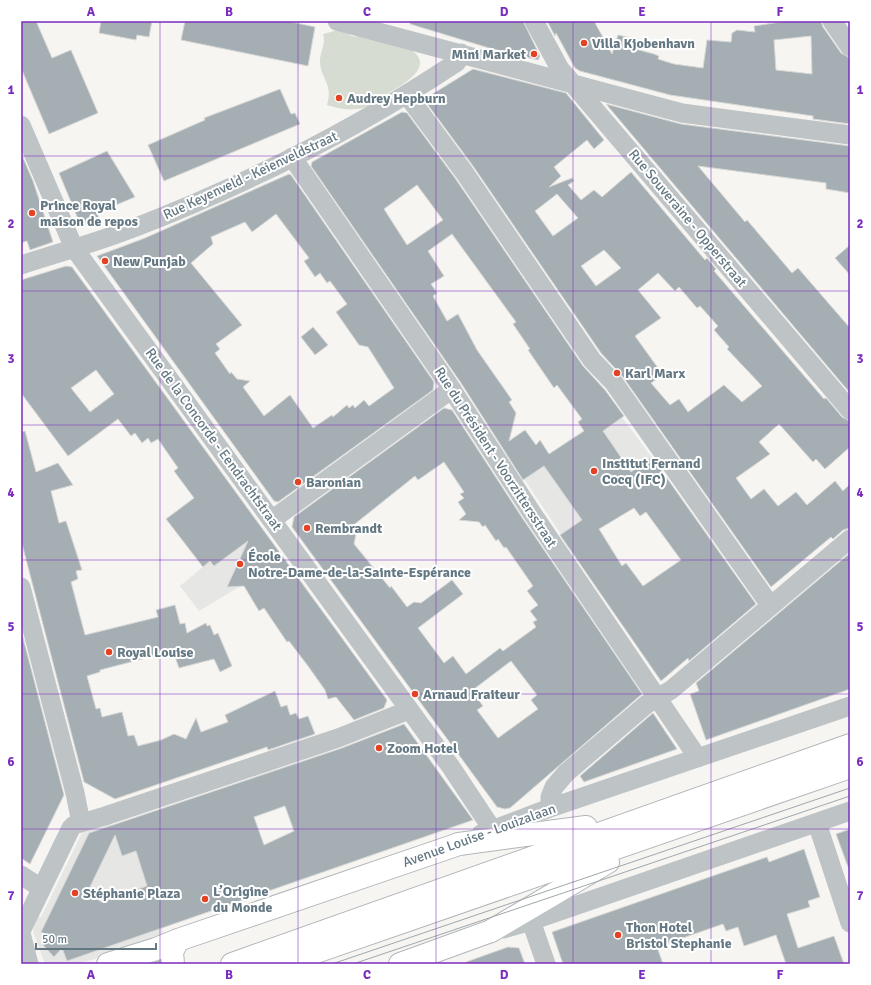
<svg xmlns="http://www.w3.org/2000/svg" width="871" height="985" viewBox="0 0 871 985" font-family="Signika,sans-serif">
<rect width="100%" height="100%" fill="#f6f5f2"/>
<path fill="#e6e7e5" d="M622,417L673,486L615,519L607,510L564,539L521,474L597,422Z
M257,522L249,581L199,611L180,586Z
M110,821L122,856L136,851L164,935L161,941L132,946L79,964H45L33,931L37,915L41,917L82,833Z"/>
<path fill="#d7dcd3" d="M338,30L350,33L349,35L356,37L357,35C370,38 399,43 410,49C438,67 400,86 387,94C380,99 371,106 363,108C351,111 338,109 327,105C334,83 319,78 320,59C321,50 326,43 323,34Z"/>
<path fill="#a5afb3" stroke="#d7d7d5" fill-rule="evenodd" d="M21,21H36L52,58L71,50L98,113L49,134L21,68Z
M101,21H152L149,37L137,35L136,40L99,33Z
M185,21H287L315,27L308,66L181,40Z
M410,21H523L540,56L538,60L489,48L410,24Z
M547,21H594L612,54L618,35L631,38L628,47L654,54L659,56L658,59L674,64L703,68L707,40L731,42L732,33L737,30L755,32L754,26L787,21H821L823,27L841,53L850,58V124L813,119V116L670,95L580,71L575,68L556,33L555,36ZM811,36L812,74L776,70L774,40Z
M473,69L566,93L604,140L594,149L587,140L554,167L561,176L549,187L572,178L574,181L568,185L581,200L594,190L602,197L631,172L705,260L707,258L716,269L714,271L824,399L826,398L842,417L850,421V447L825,469L816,459L813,462L779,424L759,442L770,454L736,478L751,499L764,489L778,506L796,492L807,505L835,481L843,491L850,484V528L843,530L833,539L831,537L771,587L623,377L601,353L473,166L425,101L426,98ZM557,194L578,218L553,236L535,211ZM604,250L621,268L596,286L581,266ZM658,273L675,291L679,287L697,308L700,306L718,326L714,330L729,347L727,349L762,386L742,402L724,385L688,412L679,399L670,405L651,383L663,375L635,336L661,318L638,290Z
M280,89L291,114L295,113L300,124L164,181L148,145L205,120L204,118Z
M606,104L681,124L850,146V193L826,189V183L698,166L745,222L747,220L792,273L798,268L850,328V393Z
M402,112L407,113L455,178L583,366L605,390L624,416L603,431L631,472L652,457L756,604L689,661L688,658L661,681L560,535L582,520L544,466L523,480L461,383L311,166L312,162ZM417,185L443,220L407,245L384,209ZM452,234L516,322L513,324L530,349L528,350L554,388L557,385L582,419L578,422L584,431L549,454L540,440L536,445L525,430L509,441L516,413L509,402L512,400L477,350L458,314L447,321L433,296L437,293L431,284L444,276L428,251ZM634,508L640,516L646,512L681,560L643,586L626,563L622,566L599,529Z
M107,151L135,197L97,213L99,218L81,226L59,173Z
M21,153L33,181L53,242L30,250L27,241L21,243Z
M289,174L291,175L434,382L433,390L278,502L274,501L97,256L145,238ZM276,214L309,258L304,261L315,277L320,273L327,283L330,281L347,304L336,312L359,345L368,347L394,388L369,406L364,400L355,408L353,405L349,408L347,405L333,417L332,415L313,428L290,395L264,416L243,387L250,381L237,379L231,372L230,374L215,353L220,349L216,344L242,325L191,263L213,244L211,237L245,222L252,232Z
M850,245V275L835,258Z
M66,266L72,267L387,700L384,708L354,720L336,697L328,699L325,690L308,666L289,641L287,642L264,608L259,611L244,586L227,587L248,541L214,566L210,561L203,567L166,519L194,498L174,471L178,468L158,439L151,443L148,438L142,443L135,433L131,436L118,419L68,456L21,393V280ZM96,370L114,394L90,412L71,388Z
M313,327L328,345L315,355L301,337Z
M444,408L452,410L523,519L642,694L510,808L505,809L497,807L292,527L294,517ZM444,462L464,492L460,494L464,498L458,502L466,514L459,520L479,522L483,527L485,525L496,541L498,539L504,548L506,547L533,586L527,591L538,605L530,611L537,620L533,622L536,627L503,651L500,648L466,674L453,656L444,663L418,628L463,594L452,580L421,603L414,602L407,607L391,586L390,588L354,544L356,534L351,527L415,476L418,480ZM511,661L537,695L531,700L538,709L498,738L477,710L483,706L477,698L479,697L474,689Z
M25,431L36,472L58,463L73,485L51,491L59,523L66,521L82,570L76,571L78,579L71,582L85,635L158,617L156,610L175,605L180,624L185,623L187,633L206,623L207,626L210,625L214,635L218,633L232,666L220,672L214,659L179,668L173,651L100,670V672L87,676L96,709L100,708L102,717L122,712L128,736L134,735L138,746L161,740L174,734L186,739L196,718L201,732L228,722L225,715L275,691L281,707L287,705L290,715L296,713L299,719L308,716L315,734L268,750L267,747L115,799L84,782L21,540V432Z
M850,553V689L706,740L690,694L699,691L696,683Z
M21,630L64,795L30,864L21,858Z
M653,713L677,749L584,782L580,776Z
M404,724L473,820L67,961L62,948L54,957L43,945L51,937L41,932L89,833L342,748ZM285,806L294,831L264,845L254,817ZM115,835L122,856L136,851L147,886L101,902L88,891Z
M850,829V867H848L836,834Z
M804,849L820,897L808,901L810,907L787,914L798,948L834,936L844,964H786L776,935L744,946L738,927L726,931L723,924L657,947L663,964H563L552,932L767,857L769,862Z
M508,947L519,948L525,964H466V962Z"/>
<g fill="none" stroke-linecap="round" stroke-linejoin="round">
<g stroke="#b2b7ba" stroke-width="24">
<path id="major" d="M108,964L156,949L178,940L459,844
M173,964L172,952L178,940
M400,964L491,931"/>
</g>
<g stroke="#b2b6b9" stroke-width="24">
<path id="highway" d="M459,844L586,827
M491,931L608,862
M232,964L850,745
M281,964L850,767"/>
</g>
<path stroke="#bec3c6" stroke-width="19" d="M337,21L682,113L850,135
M534,21L560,69L567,77L850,410
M832,21L850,47
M407,95L464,172L592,360L614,383L770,605
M21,125L74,248L451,767L492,829
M292,157L445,379L532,513L698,758
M21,265C57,253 95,243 131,229C245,185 355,130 457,62L461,53
M273,519L452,389
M21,587L75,793L81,823
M550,808V797L554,787L566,773L647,704L671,690L850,539
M817,823L850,923
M481,834L550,808L850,706
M21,875L41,888
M531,921L546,964
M503,929L531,921L850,811
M21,931L71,828L74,825L105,816L338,738L409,710
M21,933L29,964
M152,964L160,961"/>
<use href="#major" stroke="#fff" stroke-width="22"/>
<use href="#highway" stroke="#fff" stroke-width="22"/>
<path stroke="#9fa7ac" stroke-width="1" d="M332,964L850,788
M353,964L850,796"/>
</g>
<path fill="none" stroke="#7b2cbf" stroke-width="1" stroke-opacity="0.55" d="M160,21V964M298,21V964M436,21V964M573,21V964M711,21V964M21,156H850M21,291H850M21,425H850M21,560H850M21,694H850M21,829H850"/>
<g fill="#e34224" stroke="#fff" stroke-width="1.5">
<circle cx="584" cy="43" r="4"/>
<circle cx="534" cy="54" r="4"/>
<circle cx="339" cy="98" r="4"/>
<circle cx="32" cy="213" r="4"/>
<circle cx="105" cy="261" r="4"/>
<circle cx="617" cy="373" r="4"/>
<circle cx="594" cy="471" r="4"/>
<circle cx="298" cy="482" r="4"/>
<circle cx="307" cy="528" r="4"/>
<circle cx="240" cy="564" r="4"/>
<circle cx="109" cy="652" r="4"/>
<circle cx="415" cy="694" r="4"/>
<circle cx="379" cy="748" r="4"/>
<circle cx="75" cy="893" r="4"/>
<circle cx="205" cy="899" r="4"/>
<circle cx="618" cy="935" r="4"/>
</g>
<g text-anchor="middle" stroke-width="4" stroke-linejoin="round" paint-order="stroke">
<g font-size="14" font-weight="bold" fill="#647883" stroke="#fff" text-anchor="start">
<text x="592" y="48">Villa Kjobenhavn</text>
<text x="526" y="59" text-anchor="end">Mini Market</text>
<text x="347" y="103">Audrey Hepburn</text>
<text x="40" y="210">Prince Royal<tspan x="40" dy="16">maison de repos</tspan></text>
<text x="113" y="266">New Punjab</text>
<text x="625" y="378">Karl Marx</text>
<text x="602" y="468">Institut Fernand<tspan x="602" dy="16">Cocq (IFC)</tspan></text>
<text x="306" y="487">Baronian</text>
<text x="315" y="533">Rembrandt</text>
<text x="248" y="561">École<tspan x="248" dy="16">Notre-Dame-de-la-Sainte-Espérance</tspan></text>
<text x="117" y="657">Royal Louise</text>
<text x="423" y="699">Arnaud Fraiteur</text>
<text x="387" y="753">Zoom Hotel</text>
<text x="213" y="896">L’Origine<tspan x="213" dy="16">du Monde</tspan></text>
<text x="83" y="898">Stéphanie Plaza</text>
<text x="626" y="932">Thon Hotel<tspan x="626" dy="16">Bristol Stephanie</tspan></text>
</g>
<g font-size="14" fill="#647883" stroke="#fff">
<text transform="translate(250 175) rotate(-25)" y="5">Rue Keyenveld - Keienveldstraat</text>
<text transform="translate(688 218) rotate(50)" y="5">Rue Souveraine - Opperstraat</text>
<text transform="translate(214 439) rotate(54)" y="5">Rue de la Concorde - Eendrachtstraat</text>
<text transform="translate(496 457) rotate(57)" y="5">Rue du Président - Voorzittersstraat</text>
<text transform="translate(479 835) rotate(-20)" y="5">Avenue Louise - Louizalaan</text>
</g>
</g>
<rect width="871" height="985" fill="none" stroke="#ffffff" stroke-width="44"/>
<path d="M36 943v6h120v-6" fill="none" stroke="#647883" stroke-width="2"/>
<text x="42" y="943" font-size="12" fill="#647883" stroke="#ffffff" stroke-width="3" paint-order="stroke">50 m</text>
<rect x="22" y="22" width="827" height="941" fill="none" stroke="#7b2cbf" stroke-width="1.5"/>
<g font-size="13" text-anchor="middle" font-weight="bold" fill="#7b2cbf">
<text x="91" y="16">A</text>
<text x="229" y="16">B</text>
<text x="367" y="16">C</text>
<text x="504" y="16">D</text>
<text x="642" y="16">E</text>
<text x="780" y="16">F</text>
<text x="11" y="94">1</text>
<text x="860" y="94">1</text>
<text x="11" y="228">2</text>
<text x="860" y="228">2</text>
<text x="11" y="363">3</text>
<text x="860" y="363">3</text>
<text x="11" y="497">4</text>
<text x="860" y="497">4</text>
<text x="11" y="631">5</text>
<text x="860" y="631">5</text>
<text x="11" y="766">6</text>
<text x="860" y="766">6</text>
<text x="11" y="900">7</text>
<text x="860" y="900">7</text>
<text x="91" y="979">A</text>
<text x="229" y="979">B</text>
<text x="367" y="979">C</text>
<text x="504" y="979">D</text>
<text x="642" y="979">E</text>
<text x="780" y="979">F</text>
</g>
</svg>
